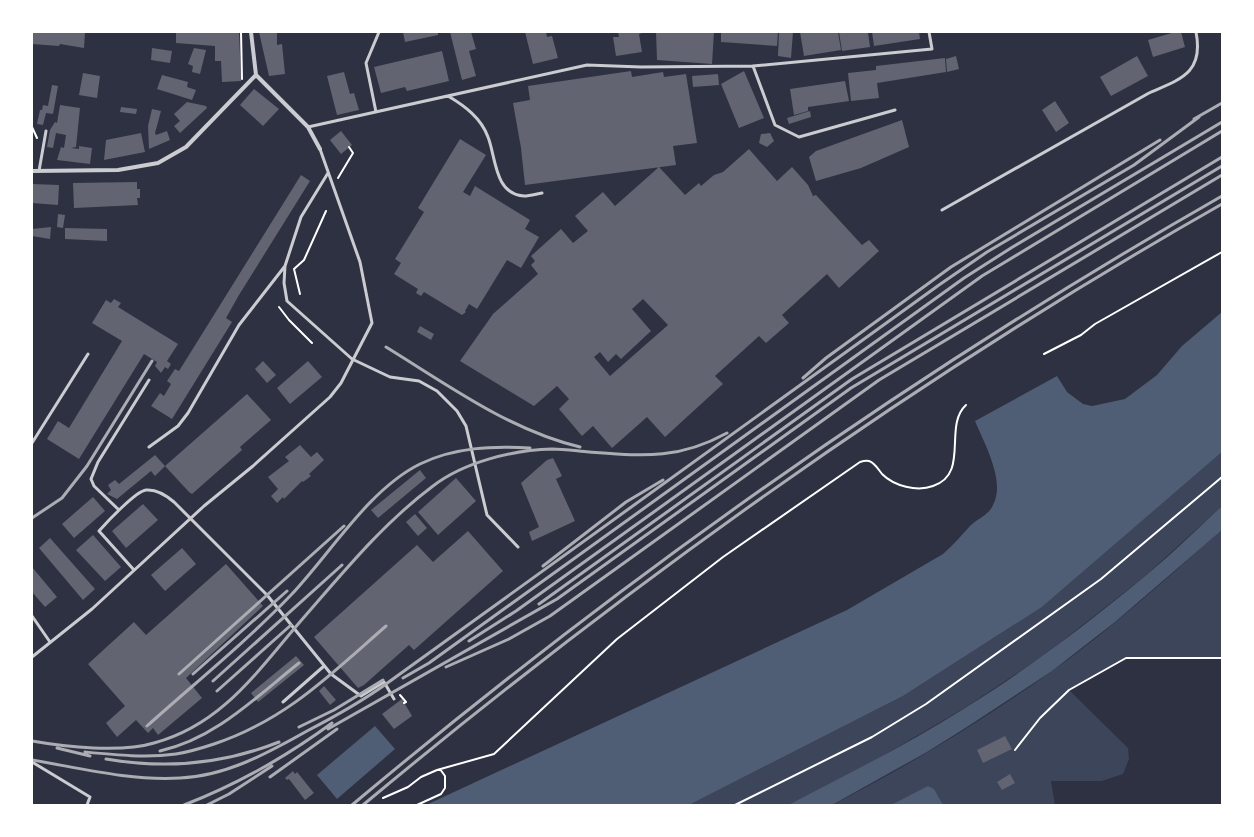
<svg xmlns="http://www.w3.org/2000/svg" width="1254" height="837" viewBox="0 0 1254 837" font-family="'Alegreya Sans',sans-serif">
<rect width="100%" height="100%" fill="#2d3142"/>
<path fill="#3c4559" d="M1222,452V506L1144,577L1043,656L966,707L867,765L788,805H689L903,696L1042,607Z
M1222,530V658H1126L1069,690L1128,748L1129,759L1123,774L1102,781H1051L1055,805H832C908,766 982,721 1052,671C1112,629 1166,578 1222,530Z"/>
<path fill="#4f5d75" d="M1222,312V452L1042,607L903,696L689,805H426L847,610L943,554C953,545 961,536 970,526C978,518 989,515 993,505C1006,481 984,443 975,421L1057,376L1067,392L1083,404L1092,406L1125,399L1157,375L1182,346Z
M1222,506V530L1115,622L1052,671L967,727L927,752L832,805H788C848,774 908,744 965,708C1028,669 1087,624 1144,577C1171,555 1196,530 1222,506Z
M375,726L395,749L337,799L317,775Z
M928,786L934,789L943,805H891Z"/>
<path fill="#626471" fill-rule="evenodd" d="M32,32H85L84,48L60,44L59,46L32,44Z
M176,32H239L241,81L222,82L221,61H215V46L176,43Z
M259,32H277V45L282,44L285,74L269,76Z
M403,32H438V35L405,42Z
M450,32H471L476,49L469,51L476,76L462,80Z
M525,32H546L547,37L552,36L558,58L533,64Z
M618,32H645L639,34L642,52L616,56L613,37H619Z
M656,32H714L712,64L657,60Z
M721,32H778L777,46L721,42Z
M779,32H793L791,58L778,56Z
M800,32H838L841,50L804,56Z
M839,32H868L870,47L842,51Z
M872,32H919L920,39L874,46Z
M1175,32H1181L1185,47L1153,57L1148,40Z
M152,48L172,51L170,63L151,60Z
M194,48L206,50L200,74L192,72L193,66L188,64Z
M442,51L449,81L407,91L405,87L381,93L374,67Z
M956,56L959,69L947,72L946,59Z
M1137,56L1148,76L1111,96L1100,77Z
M945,58L946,72L877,83L879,98L851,101L848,73L876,70V66Z
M631,71L632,77L663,72L664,77L686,74L697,143L673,146L676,165L525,185L521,148L513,103L530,100L528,86Z
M744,71L764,118L739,128L721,84Z
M344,72L350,94L354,93L359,110L337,115L327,76Z
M83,73L100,76L97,98L79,95Z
M718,74L719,85L693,87L692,76Z
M162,75L188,82L187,87L196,90L192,100L157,89Z
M845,81L849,101L808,107V111L794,115L790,89Z
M52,85L58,86L53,114L46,113L43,125L37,124L40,110H42L43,105L48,106Z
M254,89L279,109L263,126L240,105Z
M1055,101L1069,123L1056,132L1042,110Z
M187,102L206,106L207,108L180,133L174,126L180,121L174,114Z
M60,105L80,108L76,147L71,148L79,149V146L92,148L90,164L57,160L61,147L64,148L66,135L56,133L53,148L47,147L50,130L55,122L57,123Z
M121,107L137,109L136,114L120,112Z
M152,109L161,111L155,133L156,135L167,131L170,140L149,149L148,126Z
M810,111L811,117L789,124L787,118Z
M902,120L909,147L861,168L816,181L809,157L816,151Z
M341,131L352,145L341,154L330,140Z
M141,133L145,152L104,160L106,140Z
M770,133L774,141L767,147L759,143L761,134Z
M460,139L486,155L463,192L470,196L475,186L530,220L525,229L539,237L521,268L507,260L477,309L469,304L465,311L466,312L462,315L424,292L421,296L416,293L418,289L394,274L401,263L395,259L424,212L418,208Z
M749,149L777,181L792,167L808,185L813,196L816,195L862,245L869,240L879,251L839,288L827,274L782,315L789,323L766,343L759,336L715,376L723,384L665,437L647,417L612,448L593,426L582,436L559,409L569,399L557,386L534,406L460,361L493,314L538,274L531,265L535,261L531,256L561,229L573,243L588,231L575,216L603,192L615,206L659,167L685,195L699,183L701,186L714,175L723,172ZM643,299L668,325L610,376L594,357L600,352L608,362L616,354L621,359L651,331L632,309Z
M301,175L310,181L239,295L226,318L232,322L172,419L151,406L160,393L164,396L171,384L167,381L175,369L179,371Z
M137,182V189H140V198H137L138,205L74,208L73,183Z
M32,184L59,185L58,205L32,203Z
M58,214L65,215L63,228L57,227Z
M51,227L50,239L32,236V229Z
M65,228L107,229V241L65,239Z
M114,299L121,303L118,307L178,344L167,361L171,364L168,369L165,367L161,373L155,366L157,362L144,354L79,459L47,439L58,421L69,428L122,341L92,323L106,300L111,303Z
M420,326L434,334L431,340L417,332Z
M263,361L276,375L267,383L255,369Z
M308,361L322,377L290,404L277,388Z
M247,394L271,420L240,447L242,450L192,494L189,492L165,466Z
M300,445L311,457L317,452L324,460L309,474L311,476L303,482L302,481L284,499L283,497L277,503L271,496L278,489L268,477L289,461L285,457Z
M155,455L165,466L155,476L151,471L117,499L107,494L111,490L108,485L115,480L119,484Z
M553,458L562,476L556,479L575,521L532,541L529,532L539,527L521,483L547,460Z
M420,470L426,478L378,518L371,510Z
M456,478L476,501L438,535L418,512Z
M93,497L105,511L74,538L62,524Z
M143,504L158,520L126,548L112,531Z
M415,514L427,528L418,536L406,522Z
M468,531L503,571L414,650L409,645L364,685L358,688L314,637L417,545L433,562Z
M93,535L121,567L105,581L76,550Z
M50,538L95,589L83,600L39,548Z
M182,548L196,564L165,591L151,575Z
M226,564L263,606L186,678L202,698L158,735L153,728L148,733L136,720L117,737L106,723L125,706L88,664L134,622L146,635Z
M32,567L57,597L45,607L32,592Z
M296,656L304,665L258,702L251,693Z
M324,686L336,700L330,705L319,691Z
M402,699L412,716L394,729L382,714Z
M1005,736L1012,749L983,763L977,750Z
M293,771L295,774L297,772L314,793L305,800L289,779L287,780L285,778Z
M1010,774L1015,783L1002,790L997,782Z"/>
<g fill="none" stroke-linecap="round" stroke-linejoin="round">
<path stroke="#fff" stroke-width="2" d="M241,32L242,79
M32,127L37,138
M338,178L353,153L349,147
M300,294L294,269L304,260L326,211
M279,307L289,320L312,343
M1044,354L1081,335L1095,324L1222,252
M400,695L406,702L404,703
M1015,750L1040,718L1069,690L1126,658H1222
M383,798L408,787L421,777L437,770L494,754L617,639L723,557L860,462C863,461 866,460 869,461C875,463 878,469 882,474C894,486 917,492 933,486C970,474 943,426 966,405
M417,805L441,794L445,788V776L440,769
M735,805L872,737L926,704L1101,579L1222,477"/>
<path stroke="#caccd0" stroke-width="3" d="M753,66L775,125L799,137L895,110
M448,96C465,106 481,118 488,137C496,157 494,194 524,196C530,196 536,194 542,193
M376,112L366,63L379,32
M308,127L587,65L641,67L753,66L932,49L929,32
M39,171L46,131
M328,173L301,217L285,266L284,283L287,301L352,359L390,377L419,381L437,391L457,411L466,426L487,515L518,547
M942,210L1149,93C1181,79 1204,73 1196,32
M32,443L88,354
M149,447L178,426L188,413L239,325L285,266
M119,510L94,486L91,479L98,462L149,380
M134,570L99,531C107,522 136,491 146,490C157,489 166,495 174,502L267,595L331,674L361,696L384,682L394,699
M32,616L50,642
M32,657L92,609L204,506L253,466L330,397L341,383L372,323L360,262L320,149
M283,702L324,666
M32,762L90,797L87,805"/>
<path stroke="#caccd0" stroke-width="4" d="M251,32L256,75L308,127L320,149
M32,171L118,170L158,163L186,147L256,75"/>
<path stroke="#abadb3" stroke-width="3" d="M1194,119L1222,103
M386,347C448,385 509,430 580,447
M803,378L826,358L951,267L1160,140
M32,518L62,498L87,466L152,361
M543,566L626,502L663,480
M539,604L852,379L1222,157
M469,641L516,611L982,276L1222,131
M446,667L509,639L550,616L879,380L1222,175
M179,674L344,526
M193,674L287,591
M403,678L429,663L964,278L1011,248L1222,122
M213,681L342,565
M217,691L291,625
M147,726C195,683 246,642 291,595C330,554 369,489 420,464C455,447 492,446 530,448
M299,727L334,710L383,680
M328,729L557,599L851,388L1222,166
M32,741C66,747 121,753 154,743C221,725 256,673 299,623C341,575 382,524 433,486C464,462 513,450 552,449C564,449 577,451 589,452C643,456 678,460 727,433
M57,748L90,756
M160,751C215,739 256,697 299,663
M85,752C116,755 146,758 176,754C189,752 202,748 214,744C286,720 331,674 386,626
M106,759C164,769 224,764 279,742
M32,760C80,768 130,781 180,778C226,776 268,753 307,731C334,717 361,702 386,684L939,285L987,252L1134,165L1199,117
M270,777L337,729
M184,805C236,785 287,756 332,723
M207,805L229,794L272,766
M352,805C624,577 914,372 1222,196
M363,805C632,581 917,377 1222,204"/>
</g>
<rect width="1254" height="837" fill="none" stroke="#ffffff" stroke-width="66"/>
</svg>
